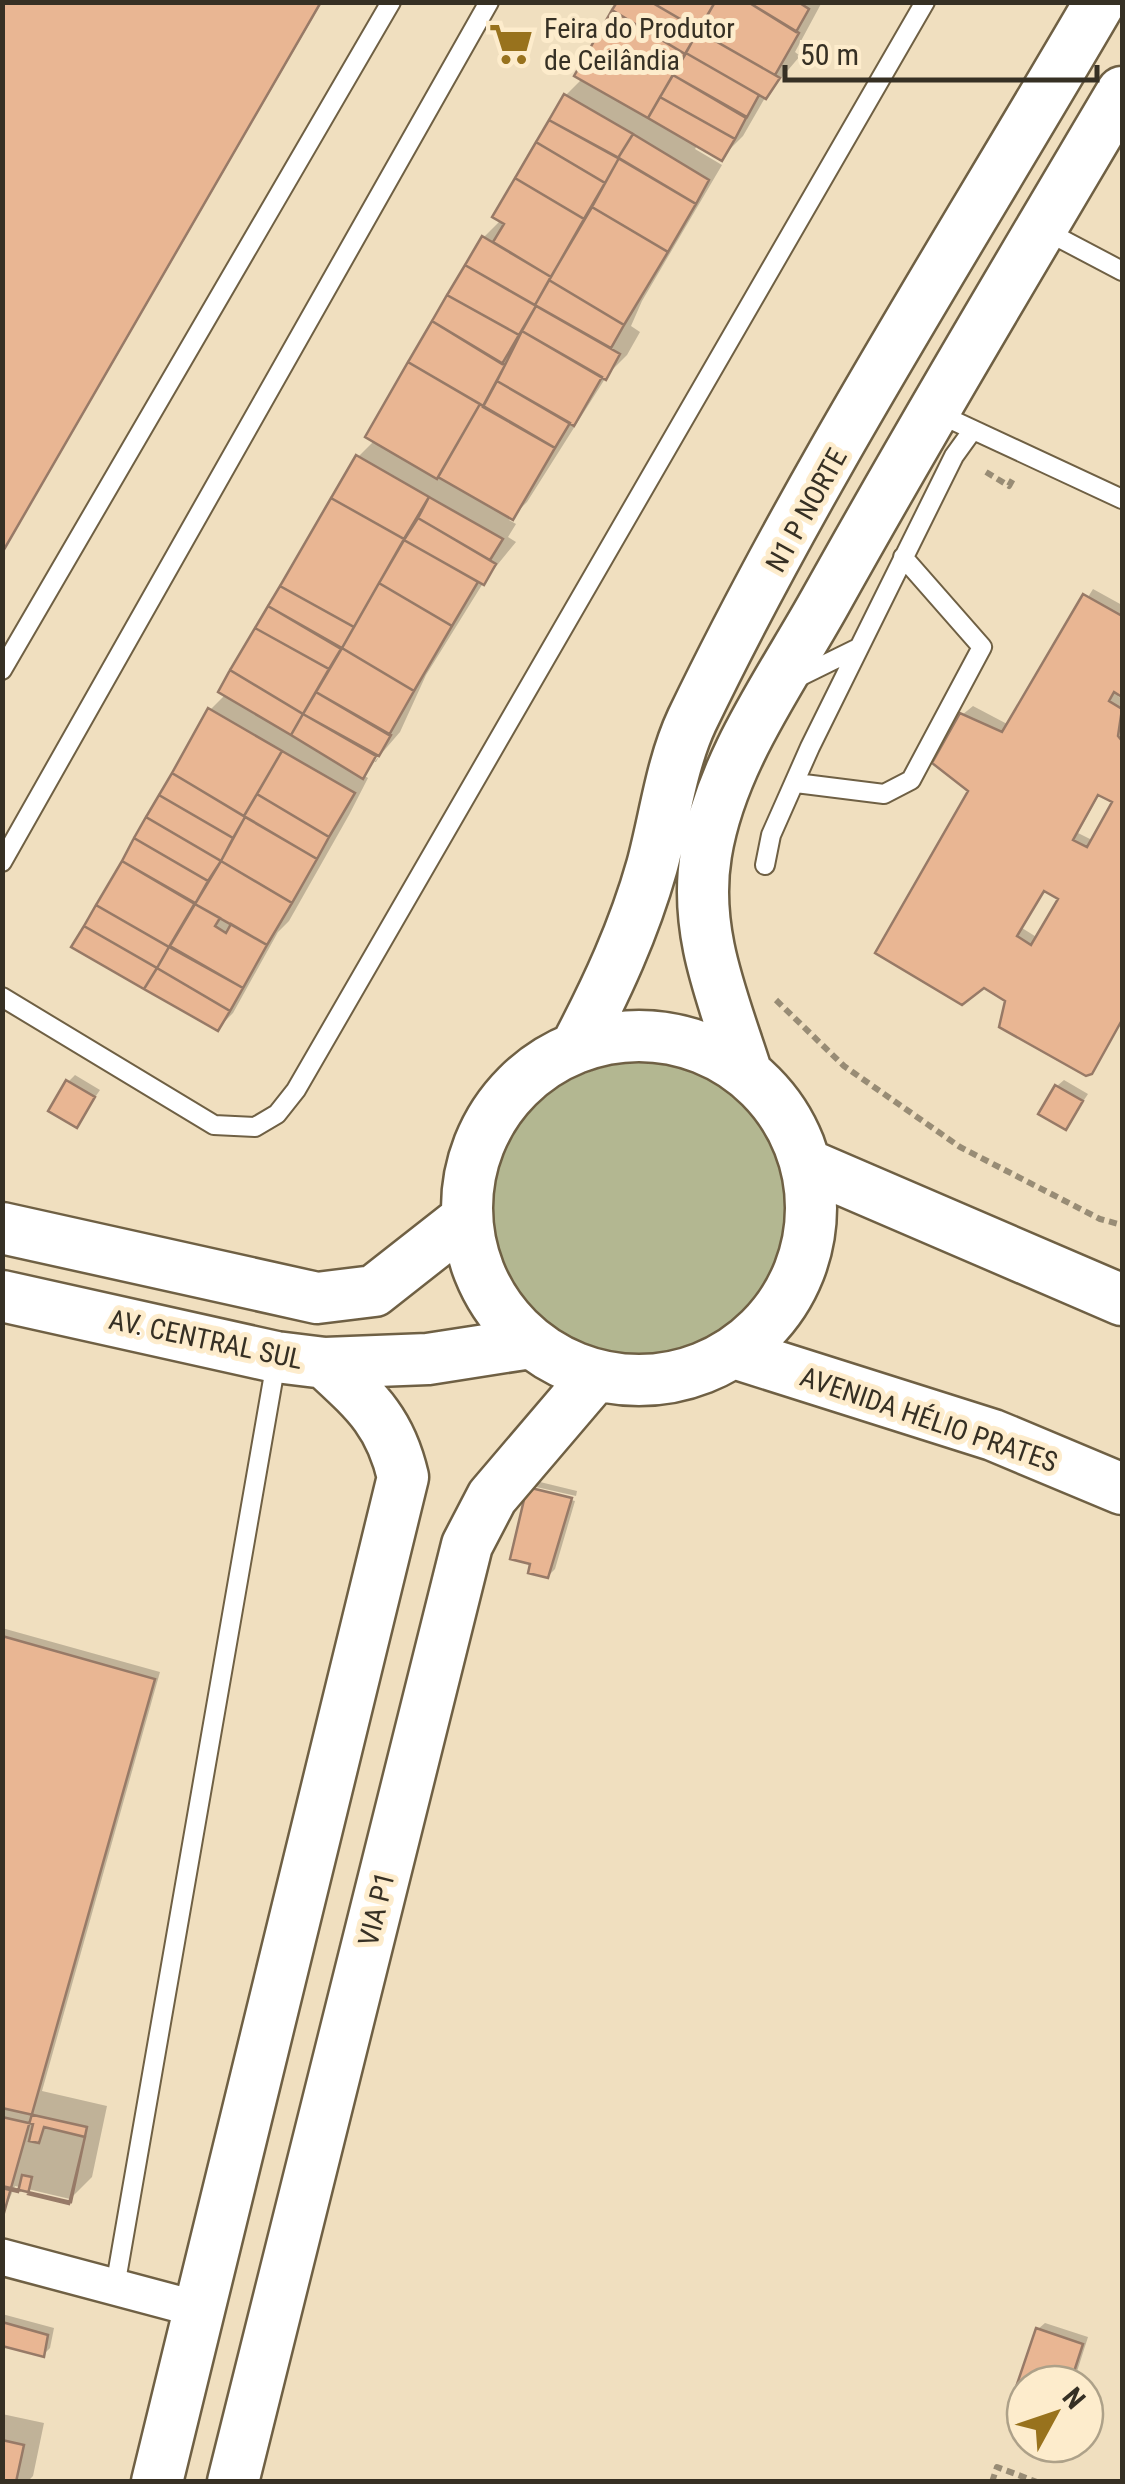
<svg xmlns="http://www.w3.org/2000/svg" width="1125" height="2484" viewBox="0 0 1125 2484" font-family="'Roboto Condensed',sans-serif">
<rect width="100%" height="100%" fill="#f0dfbf"/>
<path fill="#b3b791" d="M491 1212a149 149 0 1 1 298 0a149 149 0 1 1-298 0Z"/>
<path fill="#0003" fill-rule="evenodd" d="M2,2H322L2,554Z
M619,2H822L795,52L800,56L766,96L743,136L721,158L698,144L695,149L722,165L642,301L631,326L640,332L627,355L608,374L527,502L509,520L516,524L508,537L516,542L485,580L426,675L400,732L363,775L368,778L349,815L289,921L278,932L233,1013L218,1028L75,946L210,710L226,694L221,690L358,457L375,440L368,436L484,237L501,220L566,95L583,78ZM381,744L385,746L376,762H370Z
M1093,589L1122,605V694L1118,696L1122,699V1021L1090,1072L1010,1007L962,715L973,706L1009,725ZM1100,793L1116,801L1094,841L1078,833ZM1046,889L1062,899L1038,938L1022,928Z
M75,1075L100,1090L76,1125L68,1082Z
M1064,1080L1088,1094L1066,1127L1057,1086Z
M536,1481L577,1491L576,1496L532,1486Z
M530,1490L575,1501L555,1569L548,1576Z
M2,1628L160,1672L42,2091L107,2106L92,2177L70,2199L15,2186L2,2216Z
M2,2314L54,2328L50,2348L43,2355L2,2343Z
M1045,2323L1088,2337L1073,2384H1025V2398L1016,2395L1038,2329Z
M2,2414L44,2423L33,2476L27,2482H2Z"/>
<path fill="#e9b693" stroke="#977a67" stroke-width="2.5" fill-rule="evenodd" d="M2,2H321L2,553Z
M617,2H651L699,30L685,54L612,10Z
M651,2H715L699,30Z
M715,2H748L799,33L775,75L698,31Z
M748,2H798L809,9L796,32Z
M612,10L685,54L648,118L574,76Z
M698,31L780,78L766,99L686,53Z
M686,53L759,95L747,117L673,75Z
M673,75L746,118L735,139L660,97Z
M564,94L633,134L618,158L549,120Z
M660,97L735,139L722,161L648,118Z
M549,120L619,158L605,183L536,142Z
M633,134L709,180L696,204L618,158Z
M536,142L605,183L584,219L515,178Z
M619,158L696,204L668,252L592,207Z
M515,178L584,219L551,277L493,242L504,224L492,217Z
M592,207L668,252L624,325L549,280Z
M482,236L551,277L535,305L465,265Z
M465,265L536,306L519,335L447,295Z
M549,280L624,325L611,348L535,305Z
M447,295L519,335L502,364L432,321Z
M536,306L620,354L606,380L522,331Z
M432,321L505,365L483,406L408,362Z
M522,331L602,377L574,426L497,381Z
M408,362L480,404L437,479L365,437Z
M497,381L570,423L555,448L483,407Z
M480,404L555,448L513,520L438,477Z
M356,455L429,497L404,539L331,498Z
M429,497L503,539L490,560L418,518Z
M331,498L404,539L354,627L280,586Z
M418,518L496,564L484,585L404,540Z
M404,540L478,582L452,626L379,583Z
M379,583L452,626L414,691L342,648Z
M280,586L354,627L342,648L268,606Z
M1083,594L1122,616V697L1114,692L1109,701L1122,709L1118,736L1122,741V1020L1092,1074L1086,1076L999,1027L1005,1001L984,988L962,1005L875,953L968,791L932,763L960,713L1002,732ZM1098,795L1112,802L1087,847L1073,840ZM1044,891L1058,899L1031,945L1017,936Z
M268,606L341,649L329,669L255,628Z
M255,628L329,669L303,714L230,670Z
M342,648L414,691L389,735L316,692Z
M230,670L303,714L291,735L218,692Z
M316,692L391,735L379,756L303,714Z
M208,708L282,751L244,816L172,773Z
M303,714L376,756L363,779L291,735Z
M282,751L355,793L329,837L257,794Z
M172,773L245,817L233,838L159,795Z
M257,794L329,837L317,859L244,816Z
M159,795L233,838L221,861L146,817Z
M146,817L221,861L208,881L134,838Z
M245,817L317,859L292,903L221,861Z
M134,838L208,881L195,904L122,861Z
M122,861L195,903L169,947L96,905Z
M221,861L292,903L267,945L195,904Z
M195,904L220,918L215,926L226,933L231,924L267,945L243,988L170,946Z
M96,905L169,947L157,968L84,926Z
M84,926L157,968L144,989L71,947Z
M169,947L243,988L230,1011L157,968Z
M157,968L230,1011L218,1031L144,989Z
M66,1080L95,1097L77,1128L48,1111Z
M1055,1085L1083,1101L1066,1130L1038,1114Z
M527,1487L572,1498L548,1578L528,1573L530,1564L510,1559Z
M2,1636L155,1679L2,2220Z
M2,2108L87,2127L71,2202L2,2186Z
M2,2117L33,2124L29,2141L39,2143L44,2127L85,2137L69,2204L28,2194L32,2177L22,2175L18,2192L2,2188Z
M2,2322L48,2335L44,2357L2,2346Z
M1036,2328L1083,2344L1070,2384H1025V2401L1013,2396Z
M2,2440L24,2445L16,2482H2Z"/>
<g fill="none" stroke-linecap="round" stroke-linejoin="round">
<g stroke="#6f6044" stroke-width="22">
<path id="lane" d="M1046,231L1122,271
M937,413L1122,499
M2,670L391,2
M795,679L858,648
M796,783L884,794L911,780L982,647L903,557
M2,862L489,2
M765,865L771,835L810,747L954,456L972,431
M2,997L214,1125L255,1127L277,1114L296,1090L925,2
M115,2287L276,1362"/>
</g>
<g stroke="#6f6044" stroke-width="40">
<path id="street" d="M2,2257L201,2310"/>
</g>
<g stroke="#6f6044" stroke-width="55">
<path id="secondary" d="M467 1208a172 172 0 1 1 344 0a172 172 0 1 1-344 0Z
M576,1047C607,988 634,930 652,866C665,818 671,765 692,720C811,473 962,239 1100,2
M747,1074C724,1001 693,933 706,854C721,762 781,681 825,602C921,430 1022,261 1122,92
M806,1164L1122,1300
M2,1228L317,1298L374,1291L467,1218
M2,1296L276,1357L325,1363L428,1359L531,1343
M734,1353L993,1435L1122,1489
M157,2482L403,1477C390,1421 366,1401 325,1363
M233,2482L467,1545L492,1497L596,1375"/>
</g>
<path stroke="#988c75" stroke-width="6" stroke-dasharray="8 5" stroke-linecap="butt" d="M986,472L1009,486L1014,477
M776,1000L844,1066L960,1147L1100,1219L1122,1225
M992,2482L997,2467L1037,2482"/>
<use href="#lane" stroke="#fff" stroke-width="18"/>
<use href="#street" stroke="#fff" stroke-width="35"/>
<use href="#secondary" stroke="#fff" stroke-width="50"/>
</g>
<defs>
<g id="supermarket-bare" transform="scale(3.45)"><path d="M-6-5.5h2.5l.6 2H6L4.5 2H-2.5L-4.4-4H-6ZM-1.5 3.2a1.3 1.3 0 1 0 .1 0ZM3 3.2a1.3 1.3 0 1 0 .1 0Z" fill="#98721d" stroke="#fdeccc" stroke-width="2.5" paint-order="stroke"/></g>
</defs>
<g fill-rule="evenodd">
<use href="#supermarket-bare" x="511" y="44"/>
</g>
<g text-anchor="middle" stroke-width="10" stroke-linejoin="round" paint-order="stroke">
<g font-size="28" fill="#363024" stroke="#fdeccc" text-anchor="start">
<text x="544" y="38">Feira do Produtor<tspan x="544" dy="32">de Ceilândia</tspan></text>
</g>
<g font-size="28" fill="#363024" stroke="#fdeccc">
<text transform="translate(806 510) rotate(-61)" y="10">N1 P NORTE</text>
<text transform="translate(206 1339) rotate(12)" y="10">AV. CENTRAL SUL</text>
<text transform="translate(929 1419) rotate(19)" y="10">AVENIDA HÉLIO PRATES</text>
<text transform="translate(376 1909) rotate(-76)" y="10">VIA P1</text>
</g>
</g>
<rect width="1125" height="2484" fill="none" stroke="#363024" stroke-width="10"/>
<g transform="translate(1055 2414) rotate(50)"><circle r="48" fill="#fdeccc" stroke="#ada189" stroke-width="2.5"/>
<path d="M0-8L18 38L0 25L-18 38Z" fill="#98721d"/>
<text y="-15" font-size="28" font-weight="bold" text-anchor="middle" fill="#363024">N</text>
</g>
<path d="M785 65v15h312v-15" fill="none" stroke="#363024" stroke-width="5"/>
<text x="800" y="65" font-size="30" fill="#363024" stroke="#fdeccc" stroke-width="8" paint-order="stroke">50 m</text>
</svg>
